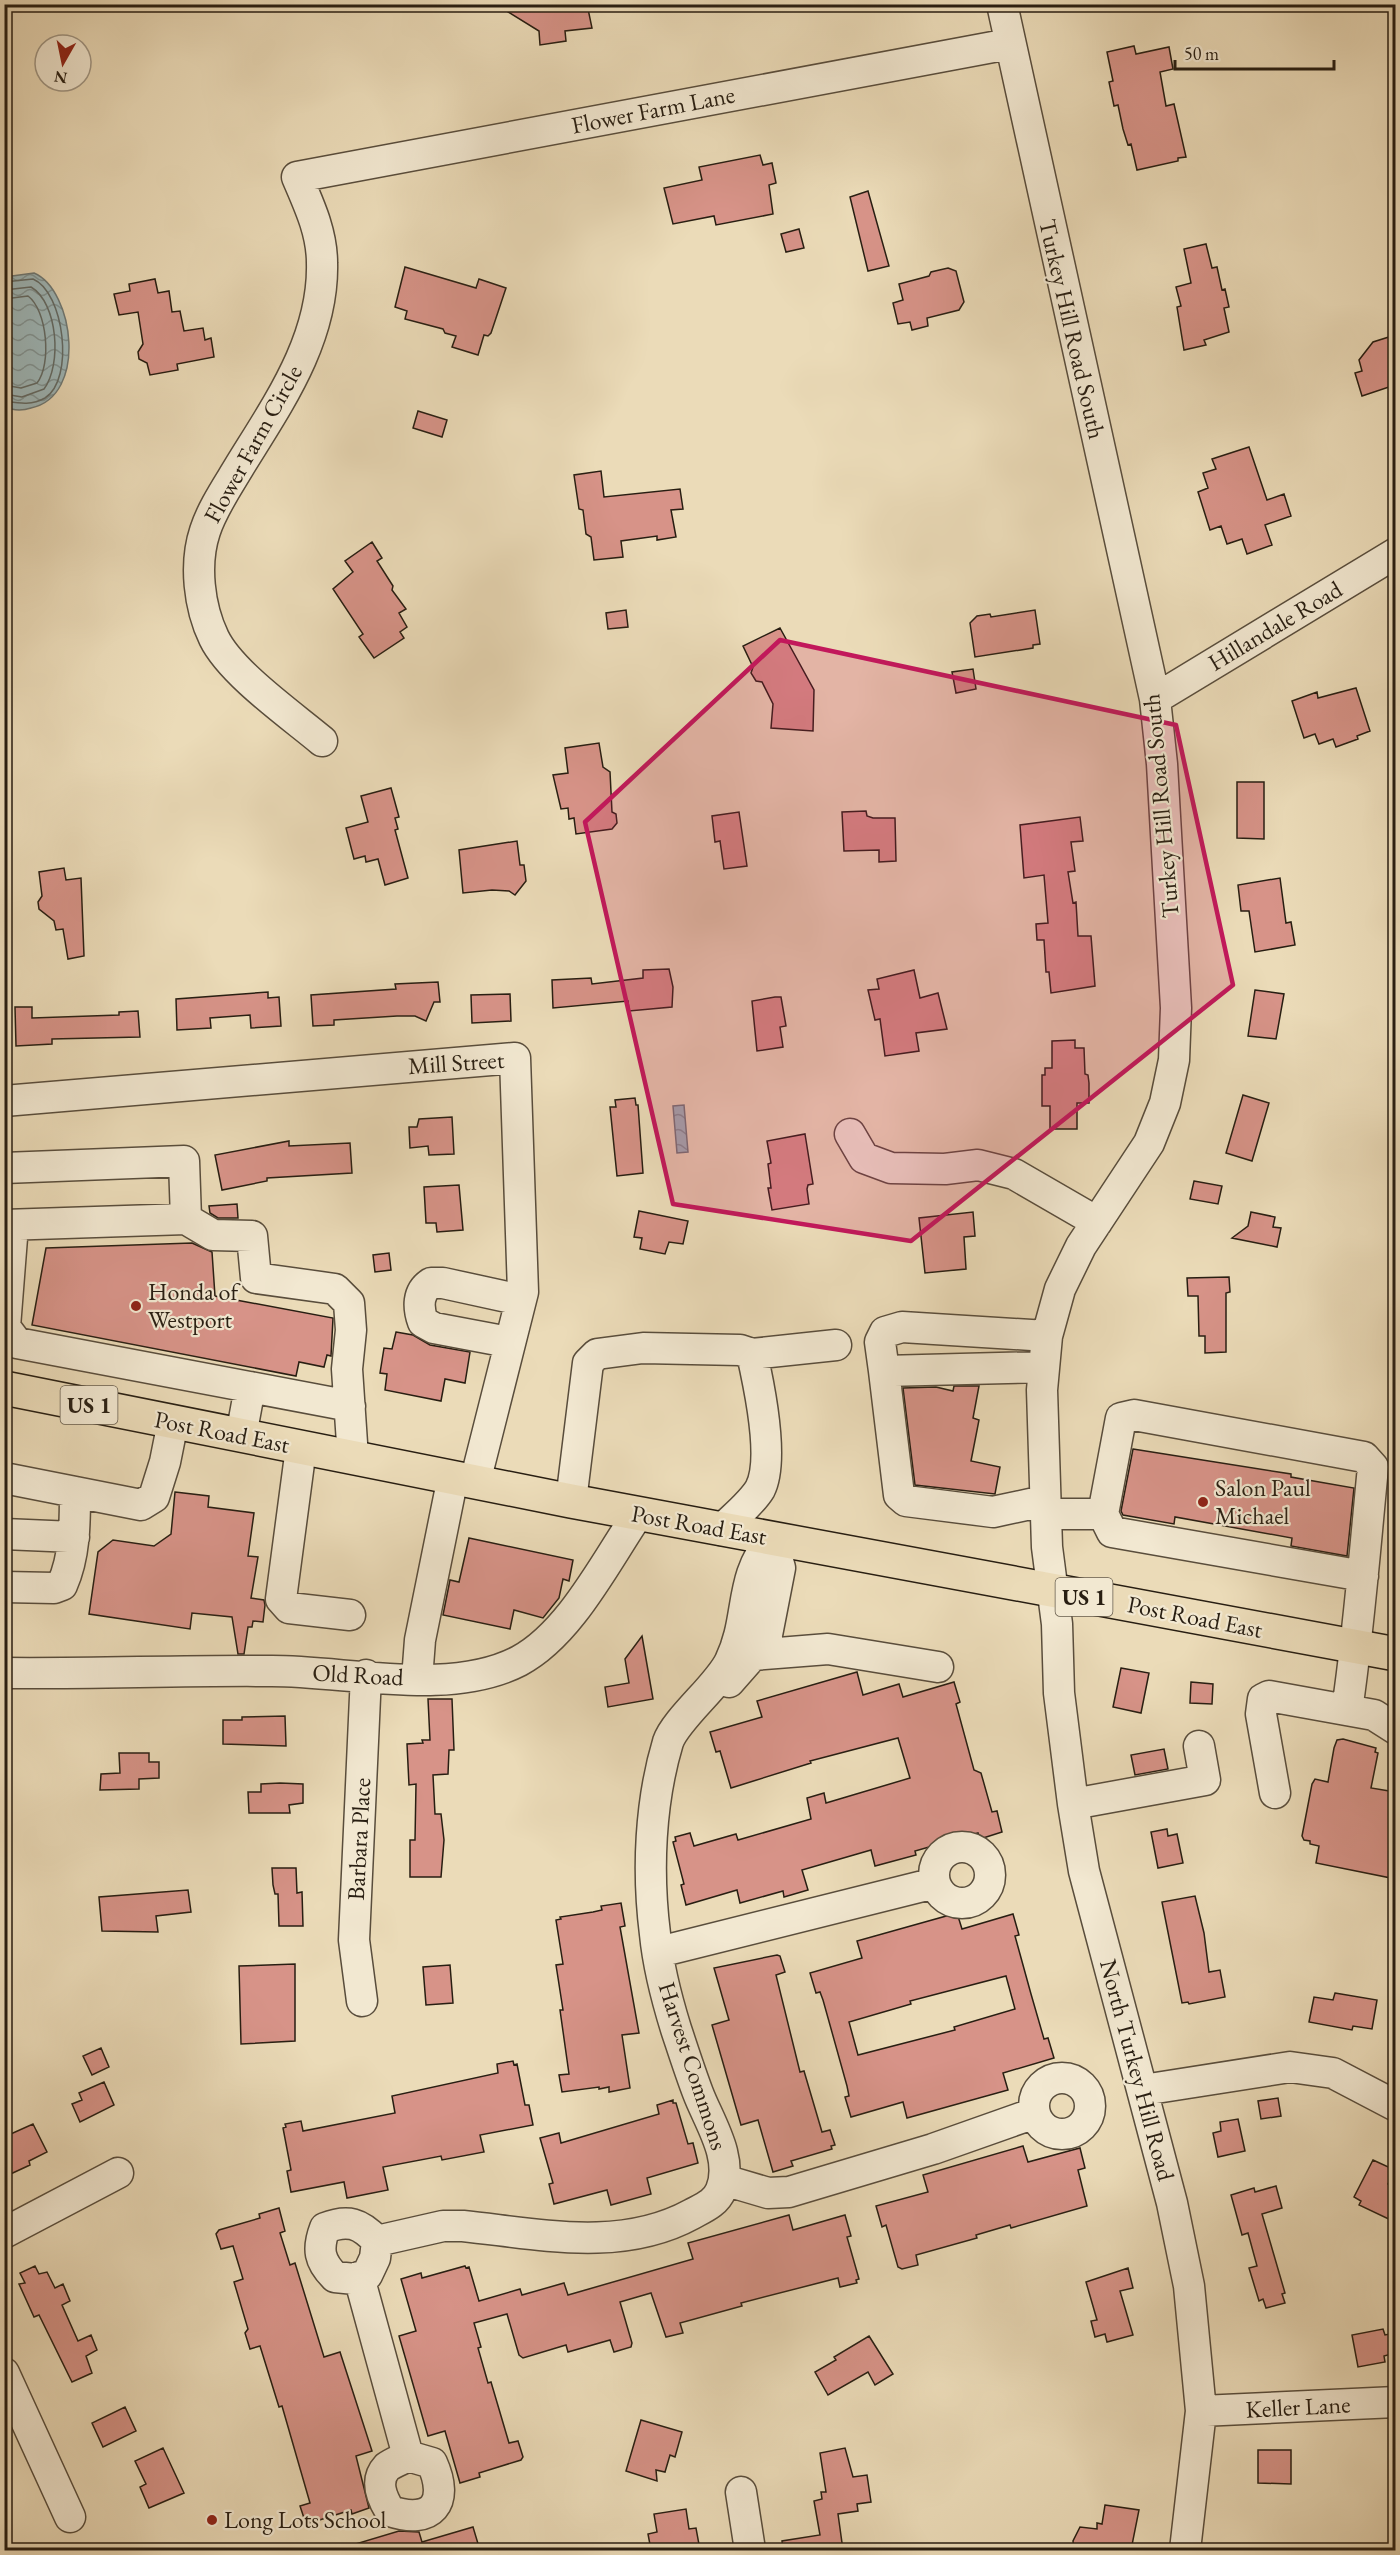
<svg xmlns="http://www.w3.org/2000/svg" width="1400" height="2555" viewBox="0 0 1400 2555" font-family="'EB Garamond',serif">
<defs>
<pattern id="water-waves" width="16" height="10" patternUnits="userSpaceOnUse" patternTransform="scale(1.5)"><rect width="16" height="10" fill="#9eb8ba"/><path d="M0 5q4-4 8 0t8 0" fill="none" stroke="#819596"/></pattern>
</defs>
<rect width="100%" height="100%" fill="#ebdbb8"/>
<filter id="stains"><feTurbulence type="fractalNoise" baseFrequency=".00333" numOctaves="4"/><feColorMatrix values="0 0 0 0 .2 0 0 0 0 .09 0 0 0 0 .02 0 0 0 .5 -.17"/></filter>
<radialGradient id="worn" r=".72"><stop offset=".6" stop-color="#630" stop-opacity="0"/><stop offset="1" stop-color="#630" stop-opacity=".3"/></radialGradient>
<path fill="url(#water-waves)" stroke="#6f7a77" stroke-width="1.5" d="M34,273C74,290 88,396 31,408C22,411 13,411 4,406L5,277Z
M684,1105L688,1152L677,1153L673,1106Z"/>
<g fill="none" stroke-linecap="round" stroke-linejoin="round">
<path stroke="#636b66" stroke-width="1.5" d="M4,282L33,279C64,292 75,379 45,398C31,406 18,403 4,401
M4,290L31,287C58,303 62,365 44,389L22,397L4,394
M4,299L28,296C47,310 52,364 37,383L21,388L4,385"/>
</g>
<path fill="#d79388" stroke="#281e12" stroke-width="1.5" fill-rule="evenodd" d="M495,4H587L592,28L565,31L566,41L540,45L539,31Z
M1134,46L1136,54L1169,47L1173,69L1160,72L1166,106L1174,104L1186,157L1178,158V161L1137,170L1131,144L1128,145L1123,129L1118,105L1114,106L1109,82L1113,81L1107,52Z
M760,155L763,165L772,163L776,183L769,185L773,214L716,225L714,216L673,224L664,188L702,180L699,167Z
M868,191L889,266L868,271L850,197Z
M799,229L804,248L786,252L781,234Z
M1206,244L1212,268L1217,267L1222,290L1225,289L1229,307L1224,308L1229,332L1204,340L1206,345L1184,350L1177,307L1181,306L1176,287L1191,283L1184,249Z
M405,267L476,288L479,279L506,288L491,333L488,336L484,335L478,355L452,347L456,336L445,333L443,329L405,319L407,311L395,307Z
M948,268L956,271L964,302L959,310L927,318L928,326L912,330L910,322L898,324L893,303L903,300L899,284L929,276L931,272Z
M155,279L158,293L169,291L172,312L180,311L184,331L203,328L205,340L211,338L214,357L177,364L178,370L150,375L147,363L139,359L138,352L143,344L138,312L119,315L114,294L130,291L129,284Z
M1392,336L1395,348V385L1362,396L1355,373L1362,371L1359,360L1373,342Z
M418,411L447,420L442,437L413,428Z
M1249,447L1267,500L1284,494L1291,516L1265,525L1272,545L1247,554L1242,539L1227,544L1221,526L1210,530L1198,492L1208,488L1203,473L1216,469L1212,459Z
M601,471L604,497L680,489L683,509L671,510L676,537L657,540V536L621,541L623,557L594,560L591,537L586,534L583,510L579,509L574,475Z
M372,542L382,558L377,561L393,586L392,590L406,609L399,613L407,627L400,632L404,638L374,658L359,637L363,634L333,589L353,572L345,561Z
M626,610L628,627L608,629L606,613Z
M1035,610L1040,644L1033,645V648L975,657L970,623L977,616L990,614L991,617Z
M780,628L814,690L813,731L771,728L773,704L762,682L756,681L751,673L753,667L743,646Z
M973,669L976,689L956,693L952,672Z
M1356,688L1370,731L1357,736L1358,739L1336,747L1333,739L1319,744L1315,734L1304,738L1292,701L1317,692L1318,698Z
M599,743L603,767L610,772L612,812L616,814L617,823L612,829L576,834L574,818L569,819L568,808L561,809L553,775L568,773L565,748Z
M1237,782H1264V839L1237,838Z
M391,788L399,817L395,818L398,829L395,830L408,878L385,885L378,859L366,862L365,856L354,859L346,828L368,822L361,796Z
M866,811L867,816L873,818H895L896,861L879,862V850L844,851L842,812Z
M739,812L747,866L724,869L720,841L715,842L712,816Z
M1080,817L1083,841L1071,842L1075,871L1068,872L1073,903L1076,902L1078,936H1091L1095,986L1051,993L1049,972H1046L1044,940H1037L1036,924L1048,923L1044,875L1024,878L1020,825Z
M517,841L520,865H524L526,881L515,895L509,891L492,890L463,893L459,850Z
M64,868L66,880L81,878L84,956L68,959L63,929L56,930L54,921L39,909L38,902L42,896L39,872Z
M1280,878L1286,923L1291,922L1295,945L1255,952L1249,911H1241L1238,885Z
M669,969L673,987L672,1007L629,1011L628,1001L553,1008L552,980L591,978L592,984L643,978V970Z
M914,970L920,998L938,993L947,1029L916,1033L919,1051L885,1056L880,1019L875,1020L868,990L879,989L877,979Z
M438,982L440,1002H434L426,1021L415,1016H397L334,1020V1025L313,1026L311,995L396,989L395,984Z
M1255,990L1284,994L1276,1039L1248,1036Z
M268,992V998L279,997L281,1026L251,1028L250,1015L210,1018L211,1028L177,1030L176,999Z
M510,994L511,1021L472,1023L471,995Z
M775,997H781L786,1026L780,1027L783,1047L757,1051L752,1001Z
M15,1007H32V1018L119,1015V1012L138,1011L140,1037L52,1039V1044L16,1046Z
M1075,1040V1048H1084L1085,1074L1088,1075L1089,1083V1103H1077V1129H1050V1106H1042V1075H1045V1068H1052V1041Z
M1243,1095L1269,1103L1252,1161L1226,1153Z
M635,1098L636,1105H638L643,1173L617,1176L610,1107H616L615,1100Z
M452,1117L454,1154L429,1155L428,1146L410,1148L409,1127H417L419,1119Z
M805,1134L813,1184L808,1185L807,1189L809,1204L772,1210L768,1188H771L768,1164L771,1163L767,1141Z
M289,1141V1146L350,1143L352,1173L267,1178V1181L222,1190L215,1155Z
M1194,1181L1222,1186L1218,1204L1190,1199Z
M459,1185L463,1230L437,1232L436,1223H426L424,1187Z
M237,1204L238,1218H218L210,1213L209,1206Z
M639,1211L688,1221L683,1244L669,1242L665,1254L640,1249L642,1238L634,1237Z
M973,1212L975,1236L964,1237L966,1269L925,1273L919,1218Z
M1251,1212L1275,1217L1273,1227L1281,1228L1277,1247L1232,1238L1248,1226Z
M192,1243L212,1252L215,1296L333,1318L331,1356L327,1355L324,1367L299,1362L296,1376L32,1325L46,1248Z
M389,1253L391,1270L375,1272L373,1255Z
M1229,1277L1230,1292L1226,1293V1352L1205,1353V1336H1199L1198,1296H1188L1187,1278Z
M396,1332L413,1335L430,1345L470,1352L465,1383L445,1379L441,1401L385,1390L387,1374L380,1373L384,1348L392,1349Z
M954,1386H979L973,1418L979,1420L971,1461L1000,1467L995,1494L915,1485L903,1388L936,1387L953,1391Z
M1133,1449L1291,1474V1477L1354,1488L1347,1556L1291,1546L1292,1538L1175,1517L1174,1524L1123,1515L1121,1511Z
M175,1492L209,1496L208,1507L254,1513L248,1556L258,1557L251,1598L264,1600L265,1605L263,1622L253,1621L252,1627H248L244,1654H238L232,1617L192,1613L190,1629L89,1614L98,1552L113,1540L154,1546L171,1534Z
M469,1538L573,1560L569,1581L563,1579L559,1598L543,1618L514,1610L510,1629L443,1615L450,1580L459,1582Z
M642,1636L653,1699L608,1707L605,1687L629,1683L625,1659Z
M1121,1668L1149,1673L1141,1713L1113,1707Z
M857,1672L863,1695L899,1684L903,1697L954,1682L960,1702L956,1704L974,1770L981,1773L992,1812L997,1811L1002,1832L980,1839L978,1833L915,1851L916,1855L875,1866L871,1850L802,1870L808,1890L784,1897L783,1891L740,1903L737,1890L686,1905L681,1885L684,1884L673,1842L676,1841L675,1837L690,1833L694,1846L736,1834L738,1840L811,1819L807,1798L824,1793L826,1803L910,1778L898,1738L810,1761L811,1763L731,1788L720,1751L716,1752L710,1732L762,1717L757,1701Z
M1191,1682L1213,1684L1212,1704L1190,1703Z
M428,1699H452L454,1750H449L448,1774L433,1775L435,1814H441L444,1840L441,1877H410V1840H415L416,1784L409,1785L407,1744L423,1743L422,1740H430Z
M285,1716L286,1746L223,1744V1720H242V1717Z
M1343,1739L1376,1748L1375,1752L1378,1753L1371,1788L1395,1792V1874H1392L1391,1878L1316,1863L1319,1846L1310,1844V1841L1304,1840L1302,1836L1312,1784L1315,1779L1328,1782L1334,1748L1337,1740Z
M1164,1749L1168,1769L1135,1775L1131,1755Z
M119,1753H149V1762H159V1778L139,1779V1789L100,1790L101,1774L120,1773Z
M280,1783L303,1784V1803L289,1805L290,1813H249L248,1792H261V1784Z
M1167,1829L1168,1836L1177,1834L1183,1863L1158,1868L1151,1832Z
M272,1868H296L297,1893L302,1892L303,1926H279L278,1894H275L273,1885Z
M188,1890L191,1912L156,1916L158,1932L102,1931L99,1897Z
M1195,1896L1204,1933L1209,1972L1220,1970L1225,1997L1189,2004L1188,2002L1182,2003L1162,1902Z
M621,1903L625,1926L620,1927L639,2033L622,2035L630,2088L609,2092V2087L599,2089V2087L562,2092L559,2075L569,2074L560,2010H563L556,1965L563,1964L556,1920L561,1919L560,1917L593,1912L602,1910L601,1906Z
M957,1913L962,1929L1013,1914L1019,1935L1015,1936L1031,1994L1044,2039L1048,2038L1054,2058L1003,2073L1008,2090L907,2118L903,2102L851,2117L845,2097L849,2096L847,2086L823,2000L820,1992L816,1993L810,1973L862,1958L857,1941ZM1006,1976L1015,2009L954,2027L955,2030L858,2055L849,2022L911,2004L910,2001Z
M777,1955L780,1956L785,1972L776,1975L800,2072L804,2071L822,2132L830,2130L835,2145L831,2146L832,2149L791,2161L793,2166L773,2172L758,2120L741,2125L712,2025L729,2020L714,1968Z
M295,1964V2041L241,2044L239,1966Z
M450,1965L453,2003L426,2005L423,1967Z
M1335,1993L1377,2000L1372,2029L1353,2026L1352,2030L1309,2022L1314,1997L1333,2000Z
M101,2048L109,2067L92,2075L83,2056Z
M513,2061L514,2065L517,2064L525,2105H529L533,2125L480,2135L484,2152L442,2160L441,2156L383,2167L388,2190L347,2198L344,2182L291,2192L287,2171L291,2170L283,2128L286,2127L285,2124L301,2121L303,2131L395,2113L392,2096L498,2073L497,2064Z
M104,2082L114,2105L80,2122L72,2104L82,2100L79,2093Z
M1278,2098L1281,2116L1261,2119L1258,2101Z
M673,2100V2103H676L688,2144L693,2143L698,2163L647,2178L651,2194L611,2205L607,2190L554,2204L549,2184L553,2183L540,2138L559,2133L561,2143L659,2114L657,2105Z
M1238,2119L1245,2151L1218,2157L1213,2133L1221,2131L1220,2122Z
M33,2124L47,2152L29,2161L30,2165L4,2177V2137Z
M1023,2146L1028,2162L1080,2148L1085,2168L1078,2170L1087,2206L1011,2228L1010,2225L976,2235L977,2238L916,2255L918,2265L902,2269L898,2267L886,2225L882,2227L876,2206L928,2192L923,2175Z
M1373,2160L1395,2170L1388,2184L1395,2188V2222L1359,2205L1361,2201L1354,2197Z
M1276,2186L1282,2208L1262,2214L1285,2293L1282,2294L1285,2303L1266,2308L1263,2299L1259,2301L1249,2268L1257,2266L1248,2233L1242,2235L1231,2195L1254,2188L1255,2192Z
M279,2208L285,2231L280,2233L290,2265L295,2263L324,2357L340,2352L372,2451L356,2456L369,2508L352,2514L351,2510L310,2523L309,2520L305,2521L300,2506L310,2503L282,2406L279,2407L260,2346L250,2349L245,2333L248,2329L234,2282L243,2279L233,2246L221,2249L216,2234L219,2230L260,2218L259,2214Z
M789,2215L793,2230L845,2215L851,2236L847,2237L859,2279L856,2280L857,2283L840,2287L838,2278L741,2303L742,2306L680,2323L683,2333L666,2337L651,2293L620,2302L632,2343L631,2347L614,2352L610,2340L568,2352L566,2345L523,2358L519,2355L507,2314L474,2323L481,2347L478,2348L488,2383L491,2382L509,2443L518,2441L523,2457L521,2460L479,2473L480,2477L460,2483L445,2431L428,2436L399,2336L416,2331L401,2279L421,2273L422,2278L465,2266L466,2268L469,2267L479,2301L520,2289L522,2295L564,2283L568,2295L693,2259L688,2243Z
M35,2266L39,2274L47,2272L55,2288L63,2284L70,2301L62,2305L78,2341L91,2335L97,2350L86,2356L92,2373L72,2382L39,2315L34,2317L19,2284L25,2283L20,2273Z
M1128,2268L1133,2288L1120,2291L1133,2335L1107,2342L1105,2334L1095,2337L1091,2321L1097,2320L1086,2282Z
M1383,2329L1385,2335L1395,2333V2353L1384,2356L1385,2362L1358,2367L1352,2335Z
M869,2336L893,2374L875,2385L868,2372L828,2395L815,2372L836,2360L834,2357Z
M125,2407L136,2431L103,2447L92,2423Z
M641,2420L682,2432L675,2457L670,2455L665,2472L656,2470L657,2481L626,2471Z
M163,2448L184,2493L149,2508L140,2487L146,2484L135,2461Z
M845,2448L853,2477L867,2475L871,2502L857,2504L858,2511L838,2514L843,2550H783L782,2541L820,2535L814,2501L822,2499L821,2492H826L820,2453Z
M1258,2450H1291V2484L1258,2483Z
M1105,2505L1139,2510L1131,2550H1074L1073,2541L1080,2527L1097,2529V2523L1102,2524Z
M686,2509L689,2529L696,2528L700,2550H651L648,2534L657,2532L654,2514Z
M473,2527L479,2547L475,2548L476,2550H350L349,2546L399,2531L419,2532L422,2542Z"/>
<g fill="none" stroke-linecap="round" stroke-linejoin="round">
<g stroke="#594d3c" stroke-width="33">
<path id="minor" d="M1002,4L1155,699L1162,764L1176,1008L1174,1060L1165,1103L1149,1143L1081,1246L1060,1289L1047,1336L1042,1390L1047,1547L1057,1624L1059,1693L1073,1804L1084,1871L1172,2203L1189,2286L1201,2411L1185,2550
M1155,699L1396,553
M322,741C291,715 231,673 214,638C199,607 194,564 205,531C212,509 227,487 239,467C277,405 324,340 322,263C322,232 309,205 297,177L1009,44
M4,1101L515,1058L523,1292L475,1482
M850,1134L864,1158L891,1168L945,1169L978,1165L1014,1174L1097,1222
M4,1168L184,1161L186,1219
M4,1225L186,1219L213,1235L252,1236L256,1278L335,1289L349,1303L351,1330L347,1369L353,1458
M13,1225L5,1327L17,1343L350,1406
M508,1342L434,1328L423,1322C418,1308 417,1292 431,1283H443L521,1300
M1043,1367L884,1371L880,1342L885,1332L902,1327L1047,1336
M884,1371L899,1495L906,1501L993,1512L1044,1501
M241,1436L250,1387
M301,1448L281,1599L289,1608L350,1615
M4,1478L141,1505L154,1497L165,1462L173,1422
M571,1501L588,1363L597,1354L643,1348L740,1350L752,1354L836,1345
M1045,1514H1103
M721,1530C734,1517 751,1504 760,1489C775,1460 759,1385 752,1354
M4,1534L74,1537
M4,1587L54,1588L62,1585C75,1556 75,1523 75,1492
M753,1655L828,1649L938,1667
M4,1673C94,1674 183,1670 272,1671C348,1671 450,1697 519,1661C570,1634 606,1561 638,1514
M417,1679L420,1640L453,1477
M729,1682L766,1640L780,1568L772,1539
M1347,1710C1359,1629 1365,1548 1373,1467L1364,1457L1134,1415L1121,1418L1103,1514L1112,1532L1363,1576
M1275,1793L1261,1714L1263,1699L1269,1696L1374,1715L1396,1729
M1073,1804L1205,1780L1199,1746
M934 1875a28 28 0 1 1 56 0a28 28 0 1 1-56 0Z
M659,1952L935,1883
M362,2001L354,1940L366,1675
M1034 2106a28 28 0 1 1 56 0a28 28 0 1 1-56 0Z
M1143,2090L1290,2067L1333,2073L1396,2106
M724,2180L768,2193L789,2192L933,2149L1035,2113
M4,2233L118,2173
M377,2241C360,2223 348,2219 325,2228C317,2249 319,2261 335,2277L355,2279L367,2275L375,2258L377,2241L443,2226H463C539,2234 621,2253 692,2214C703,2208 716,2203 721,2190C734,2158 709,2122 698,2093C690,2072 683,2050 676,2029C667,2000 658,1965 655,1934C647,1871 650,1802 668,1742C676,1719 719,1685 730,1661C751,1618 738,1578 772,1539
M359,2277L408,2456L432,2463C450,2503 432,2525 390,2511C382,2498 374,2481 387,2467C392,2463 403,2459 408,2456
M4,2373L70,2517
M1201,2411L1396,2402
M741,2492L750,2550"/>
</g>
<g stroke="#281e12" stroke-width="36">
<path id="major" d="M4,1388L571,1501L1396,1654"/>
</g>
<use href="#minor" stroke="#f2e8d1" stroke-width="30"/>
<use href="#major" stroke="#ebdbb8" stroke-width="33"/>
</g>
<path fill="#c2185b" fill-opacity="0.2" stroke="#c2185b" stroke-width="4.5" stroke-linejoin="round" d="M780,640L1176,725L1233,985L911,1241L673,1204L585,822Z"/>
<g fill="#8f2418" stroke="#f2e8d1" stroke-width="2">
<circle cx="136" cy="1306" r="6"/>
<circle cx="1203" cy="1502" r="6"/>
<circle cx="212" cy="2520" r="6"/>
</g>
<g text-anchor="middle" stroke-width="4.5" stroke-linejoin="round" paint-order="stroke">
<g fill="#f2e8d1" stroke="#655b4b" stroke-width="1.5">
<rect x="60.5" y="1386" width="57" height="38" rx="4.5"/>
<rect x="1055.5" y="1578" width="57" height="38" rx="4.5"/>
</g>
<g font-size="22" font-weight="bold" fill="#281e12">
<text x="89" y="1413">US 1</text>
<text x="1084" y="1605">US 1</text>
</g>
<g font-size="24" fill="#281e12" stroke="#f2e8d1">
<text transform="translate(653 110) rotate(-11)" y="8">Flower Farm Lane</text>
<text transform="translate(1072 329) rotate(77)" y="8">Turkey Hill Road South</text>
<text transform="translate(253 444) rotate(-61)" y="8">Flower Farm Circle</text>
<text transform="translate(1275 626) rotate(-31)" y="8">Hillandale Road</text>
<text transform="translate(1161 806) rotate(-95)" y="8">Turkey Hill Road South</text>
<text transform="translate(456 1063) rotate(-4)" y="8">Mill Street</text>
<text transform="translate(222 1432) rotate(11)" y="8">Post Road East</text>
<text transform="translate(699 1525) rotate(10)" y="8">Post Road East</text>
<text transform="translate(1195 1617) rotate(11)" y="8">Post Road East</text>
<text transform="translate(358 1675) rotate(3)" y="8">Old Road</text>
<text transform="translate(359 1839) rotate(-87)" y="8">Barbara Place</text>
<text transform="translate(693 2066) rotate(72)" y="8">Harvest Commons</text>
<text transform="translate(1137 2070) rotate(75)" y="8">North Turkey Hill Road</text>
<text transform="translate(1298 2407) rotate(-3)" y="8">Keller Lane</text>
</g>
<g font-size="24" fill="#281e12" stroke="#f2e8d1" text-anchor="start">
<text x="148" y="1300">Honda of<tspan x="148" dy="28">Westport</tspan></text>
<text x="1215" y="1496">Salon Paul<tspan x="1215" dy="28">Michael</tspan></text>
<text x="224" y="2528">Long Lots School</text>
</g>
</g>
<rect width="1400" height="2555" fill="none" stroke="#ebdbb8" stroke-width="24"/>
<rect x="6" y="6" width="1388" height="2543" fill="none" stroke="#281e12" stroke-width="3"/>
<rect x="12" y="12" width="1376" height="2531" fill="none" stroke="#281e12" stroke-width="1.5"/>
<g transform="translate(63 63) rotate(189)"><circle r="28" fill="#f2e8d1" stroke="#a19785" stroke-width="1.5"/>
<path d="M0-4.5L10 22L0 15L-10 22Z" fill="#8f2418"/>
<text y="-9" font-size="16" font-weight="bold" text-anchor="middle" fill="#281e12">N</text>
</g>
<path d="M1175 60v9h159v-9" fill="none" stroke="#281e12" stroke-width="3"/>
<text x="1184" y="60" font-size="18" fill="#281e12" stroke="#f2e8d1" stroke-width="4.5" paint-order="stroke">50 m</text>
<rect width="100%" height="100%" filter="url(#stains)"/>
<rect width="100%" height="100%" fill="url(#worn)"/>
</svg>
